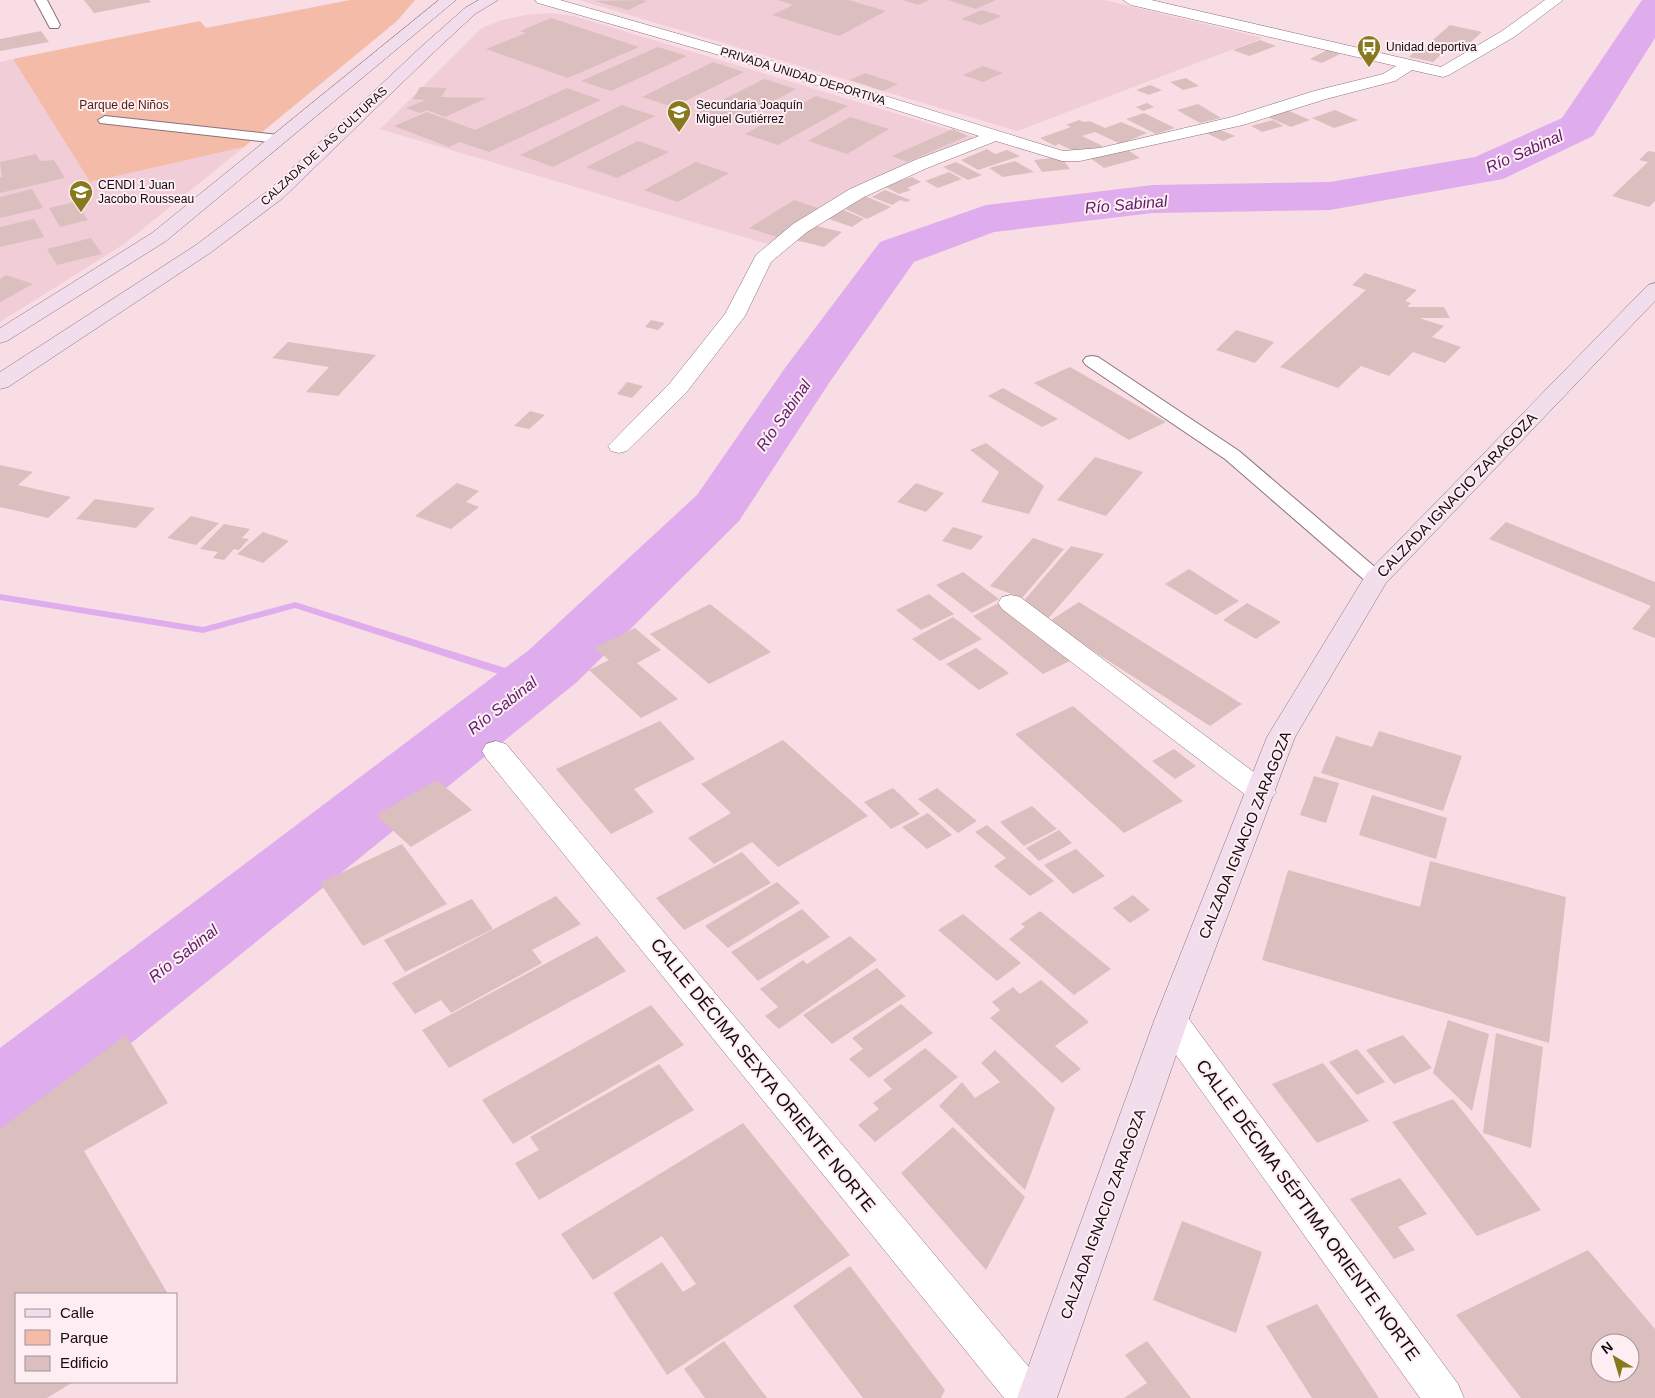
<svg xmlns="http://www.w3.org/2000/svg" width="1655" height="1398" viewBox="0 0 1655 1398" font-family="Arial,sans-serif">
<rect width="100%" height="100%" fill="#f8dde4"/>
<path fill="#f0cdd7" d="M579,0H1104L1263,38L1017,131Z
M548,13L574,16L977,138L771,245L380,129L482,28L502,20L526,15Z
M13,59L90,182L244,147L124,244L0,322V62Z"/>
<path fill="#f4bba8" d="M350,0H415L397,21L244,147L90,182L13,59L200,21L206,28Z"/>
<g fill="none" stroke-linecap="round" stroke-linejoin="round">
<path fill="#dfaced" fill-rule="evenodd" d="M0,594L203,627L295,602L537,678L539,681L537,684H529L295,608L203,633L0,600Z"/>
<path fill="#dfaced" fill-rule="evenodd" d="M1642,0H1655V38L1593,136L1503,179L1330,210L1153,213L994,232L914,262L829,383L739,521L577,682L83,1082L31,1121L0,1131V1048L529,650L697,495L785,368L880,242L986,205L1153,185L1330,182L1475,157L1562,118Z"/>
</g>
<path fill="#dbbfbf" fill-rule="evenodd" d="M84,0H149L151,2L94,13Z
M642,0L647,1L628,10L595,1Z
M778,0H848L886,11L839,36L772,15L793,5Z
M903,0H930L918,5Z
M948,0H996L976,9Z
M982,10L1002,16L981,25L961,19Z
M551,18L639,47L568,78L486,49L526,33L520,31Z
M1450,25L1482,32L1460,52L1427,45Z
M41,31L49,42L0,51V39Z
M1260,40L1276,46L1249,56L1233,50Z
M658,47L687,56L611,91L581,81Z
M1420,47L1444,52L1433,62L1409,57Z
M1327,50L1340,54L1322,63L1310,59Z
M713,62L744,72L673,107L642,97Z
M983,66L1003,73L983,82L963,75Z
M865,73L898,84L883,91L850,80Z
M1186,78L1199,86L1183,90L1170,82Z
M764,79L796,89L726,126L693,115Z
M1150,85L1162,90L1149,95L1136,90Z
M420,87L447,88L441,97L487,98L445,117L427,110L420,113L406,108L426,100L413,99Z
M567,88L601,100L489,152L460,142L449,147L394,126L427,112L475,130Z
M816,96L848,106L778,145L745,134Z
M1147,103L1154,107L1143,111L1136,107Z
M1198,104L1221,118L1200,123L1177,110Z
M622,105L655,116L553,167L520,155Z
M1282,108L1310,120L1291,127L1263,115Z
M1335,110L1358,120L1334,128L1312,118Z
M1144,113L1175,128L1156,134L1126,119Z
M850,117L889,129L847,154L808,141Z
M1079,120L1084,122L1090,121L1105,128L1121,122L1147,133L1121,144L1095,132L1082,136L1103,146L1080,154L1059,144L1055,146L1040,138L1071,127L1066,125Z
M1273,120L1283,126L1262,132L1251,126Z
M953,129L968,136L907,162L892,156Z
M1218,129L1235,136L1223,141L1206,133Z
M638,141L669,152L617,178L586,167Z
M987,149L995,154L1007,150L1020,156L978,170L961,160Z
M1126,149L1140,158L1104,168L1090,158Z
M1648,151L1655,152V201L1649,207L1612,196L1648,162L1639,160Z
M36,154L40,161L54,160L65,178L0,193V177H2L0,162Z
M1061,157L1070,169L1042,172L1034,160Z
M1015,161L1034,172L1003,177L989,168Z
M696,162L729,173L678,202L644,190Z
M956,162L982,175L968,180L943,167Z
M949,172L962,179L938,188L925,181Z
M912,177L921,182L907,188L911,190L899,194L884,186Z
M32,189L43,208L0,218V197Z
M885,190L905,198L911,200L906,202L900,200L892,205L872,197Z
M865,196L891,207L867,219L841,207Z
M794,200L824,210L780,238L749,228Z
M75,202L88,220L60,227L49,208Z
M839,208L864,219L852,227L823,217Z
M34,219L44,237L0,247V227Z
M812,225L842,232L824,247L795,240Z
M91,238L102,254L57,265L47,249Z
M1365,273L1417,290L1405,301L1411,303L1407,307H1444L1450,318H1419L1444,326L1432,337L1461,347L1445,363L1413,352L1389,376L1361,366L1338,388L1280,367L1366,290L1352,285Z
M6,275L33,284L0,302V279Z
M651,320L665,323L658,330L645,327Z
M1236,330L1274,342L1255,363L1216,350Z
M288,342L376,355L338,396L306,392L329,367L272,358Z
M1070,367L1166,422L1129,440L1034,383Z
M627,382L643,386L632,398L617,394Z
M1003,388L1058,419L1042,427L988,396Z
M530,411L545,415L529,429L514,426Z
M986,443L1044,486L1029,514L981,502L999,472L970,450Z
M1095,457L1143,472L1106,516L1057,500Z
M0,465L33,472L18,485L71,497L48,518L0,507Z
M457,483L479,491L466,502L479,507L451,529L415,516Z
M916,483L944,493L926,512L897,502Z
M95,499L155,508L136,528L76,519Z
M191,516L219,523L196,545L167,538Z
M1506,522L1655,582V638L1632,629L1651,606L1489,539Z
M224,524L250,529L242,538L249,539L239,550L234,549L224,560L213,558L218,552L200,549Z
M953,527L983,536L971,550L942,541Z
M263,532L289,541L263,563L237,554Z
M1033,538L1064,549L1022,598L990,586Z
M1071,546L1104,554L1046,621L1021,604Z
M1189,569L1239,601L1216,615L1165,584Z
M963,572L999,599L972,613L936,585Z
M929,594L954,614L921,630L896,610Z
M1003,601L1074,659L1043,674L973,616Z
M1079,602L1242,704L1210,726L1048,622Z
M1247,603L1281,622L1256,639L1223,620Z
M710,604L771,652L709,684L650,634Z
M953,617L982,639L940,661L912,639Z
M635,628L661,650L637,663L678,699L641,718L589,670L609,660L594,648Z
M976,648L1009,673L979,690L946,664Z
M1073,706L1183,801L1124,833L1015,734Z
M660,721L695,759L634,789L654,812L611,834L556,769Z
M1379,731L1462,756L1443,811L1321,773L1336,736L1372,747Z
M783,740L868,816L778,867L752,842L714,864L688,838L731,813L701,784Z
M1174,749L1196,766L1175,779L1152,761Z
M1314,776L1339,783L1326,823L1300,815Z
M437,780L472,810L411,847L376,815Z
M893,788L920,814L891,829L864,802Z
M937,788L977,821L958,833L918,799Z
M1372,795L1447,818L1436,859L1359,835Z
M1032,806L1057,829L1024,846L1000,822Z
M928,813L952,835L927,849L902,827Z
M987,825L1054,881L1030,896L994,866L1006,858L975,832Z
M1059,830L1072,843L1039,861L1026,848Z
M402,844L447,904L363,946L320,883Z
M1076,849L1105,876L1073,894L1044,865Z
M742,852L771,883L684,930L656,898Z
M1430,861L1566,897L1549,1043L1262,960L1288,870L1420,907Z
M777,882L800,903L728,948L705,926Z
M1133,895L1150,910L1130,923L1113,908Z
M556,896L581,924L532,950L542,963L451,1013L441,1000L415,1014L392,983Z
M472,899L493,929L405,972L384,940Z
M802,909L830,937L758,981L731,952Z
M1040,911L1111,969L1074,995L1009,939L1025,927L1021,924Z
M963,914L1021,963L997,981L938,930Z
M597,936L626,971L449,1068L422,1030Z
M850,936L877,960L779,1029L765,1016L778,1007L760,989L803,960L807,964Z
M877,968L906,996L832,1044L803,1015Z
M1041,980L1089,1022L1055,1046L1081,1069L1062,1083L990,1018L1000,1010L992,1002L1013,987L1020,994Z
M901,1004L933,1033L869,1078L849,1059L863,1049L852,1038Z
M651,1005L684,1045L513,1144L482,1100Z
M1448,1020L1489,1034L1472,1111L1433,1073Z
M1496,1033L1543,1047L1531,1148L1483,1133Z
M126,1035L168,1103L84,1151L168,1294H16V1382H73L47,1398H0V1129Z
M1403,1035L1432,1068L1394,1084L1366,1050Z
M925,1048L958,1077L875,1142L858,1125L879,1109L873,1103L892,1089L883,1080Z
M1357,1049L1385,1082L1357,1095L1329,1062Z
M995,1050L1055,1108L1025,1190L939,1106L962,1082L975,1098L1000,1082L981,1063Z
M1323,1063L1369,1121L1317,1143L1272,1084Z
M659,1064L694,1110L539,1200L515,1163L539,1150L530,1137Z
M1453,1099L1541,1210L1477,1236L1392,1122Z
M743,1123L850,1255L667,1375L613,1293L662,1262L683,1292L696,1284L662,1236L593,1280L561,1234Z
M953,1127L1025,1197L986,1270L901,1173Z
M1400,1178L1427,1214L1398,1227L1415,1250L1394,1259L1350,1199Z
M1182,1221L1262,1252L1236,1333L1153,1300Z
M1588,1250L1655,1329V1398H1521L1456,1315ZM1600,1343H1630V1373H1600Z
M850,1266L945,1390L941,1398H863L793,1306Z
M1317,1304L1379,1398H1312L1266,1326Z
M724,1341L767,1398H705L684,1369Z
M1147,1341L1191,1398H1124L1147,1383L1125,1355Z"/>
<g fill="none" stroke-linecap="round" stroke-linejoin="round">
<g stroke="#8a7279" stroke-width="2">
<path id="lane" d="M35,0H47L60,25L58,28H50Z
M105,116L278,135L285,139L278,143L100,123L98,120Z
M1092,356L1098,357L1239,451L1383,574L1386,579L1383,584L1376,585L1369,584L1225,459L1086,365L1083,361L1086,357Z"/>
</g>
<g stroke="#8a7279" stroke-width="1">
<path id="street" d="M535,0H560L752,55L1063,151L1100,148L1232,117L1314,91L1383,74L1396,66L1131,5L1123,0H1151L1441,67L1502,31L1545,0H1563L1514,37L1449,75L1443,77L1412,70L1395,81L1326,99L1243,125L1080,161H1062L996,141L927,168L864,197L807,232L771,262L745,316L686,393L627,451L619,453L611,451L608,446L670,383L725,314L756,255L793,224L850,189L915,160L979,136L740,61L538,3Z
M1011,595L1020,597L1271,785L1276,792L1271,799L1261,802L1251,799L1002,609L998,603L1002,597Z
M496,741L506,744L1043,1384L1049,1398H1004L486,758L482,751L486,744Z
M1171,1008L1183,1011L1458,1384L1464,1398H1420L1159,1031L1154,1021L1159,1011Z"/>
</g>
<g stroke="#8a7279" stroke-width="1">
<path id="secondary" d="M439,0H456L166,241L7,341L0,343V328L152,233Z
M479,0H498L475,14L434,52L283,198L210,253L8,387L0,389V372L196,245L269,190L422,46L465,8Z
M1655,283V301L1386,583L1295,737L1188,1021L1057,1398H1017L1154,1021L1267,737L1367,573L1648,285Z"/>
</g>
<use href="#lane" fill="#fff" fill-rule="evenodd"/>
<use href="#street" fill="#fff" fill-rule="evenodd"/>
<use href="#secondary" fill="#f2ddec" fill-rule="evenodd"/>
</g>
<defs>
<g id="bus-pin" transform="scale(1.25)"><path d="M0 17L-7.5 6A9.5 9.5 0 1 1 7.5 6Z" fill="#87791e" stroke="#feedf2"/><path d="M-5-6H5V4H4V6H2V4H-2V6H-4V4H-5ZM-3.5-4V0h7V-4ZM-3.5 1.2v1.5H-2V1.2ZM2 1.2v1.5H3.5V1.2Z" fill="#fff"/></g>
<g id="school-pin" transform="scale(1.25)"><path d="M0 17L-7.5 6A9.5 9.5 0 1 1 7.5 6Z" fill="#87791e" stroke="#feedf2"/><path d="M0-5L7-2L0 1L-7-2ZM-4 1L0 2.5L4 1V4Q0 6-4 4Z" fill="#fff"/></g>
</defs>
<g fill-rule="evenodd">
<use href="#bus-pin" x="1369" y="47"/>
<use href="#school-pin" x="679" y="112"/>
<use href="#school-pin" x="81" y="192"/>
</g>
<g text-anchor="middle" stroke-width="4" stroke-linejoin="round" paint-order="stroke">
<g font-size="12" fill="#140c0e" stroke="#feedf2" text-anchor="start">
<text x="1386" y="51">Unidad deportiva</text>
<text x="696" y="109">Secundaria Joaquín<tspan x="696" dy="14">Miguel Gutiérrez</tspan></text>
<text x="98" y="189">CENDI 1 Juan<tspan x="98" dy="14">Jacobo Rousseau</tspan></text>
</g>
<g font-size="12" fill="#140c0e" stroke="#feedf2">
<text transform="translate(803 76) rotate(17)" y="4">PRIVADA UNIDAD DEPORTIVA</text>
<text transform="translate(324 146) rotate(-43)" y="4">CALZADA DE LAS CULTURAS</text>
</g>
<g font-size="12" fill="#521f0d" stroke="#feedf2">
<text x="124" y="109">Parque de Niños</text>
</g>
<g font-size="15" fill="#140c0e" stroke="#feedf2">
<text transform="translate(1457 495) rotate(-46)" y="5">CALZADA IGNACIO ZARAGOZA</text>
<text transform="translate(1245 835) rotate(-68)" y="5">CALZADA IGNACIO ZARAGOZA</text>
<text transform="translate(1103 1214) rotate(-70)" y="5">CALZADA IGNACIO ZARAGOZA</text>
</g>
<g font-size="16" font-style="italic" fill="#5a1d69" stroke="#feedf2">
<text transform="translate(1524 151) rotate(-24)" y="6">Río Sabinal</text>
<text transform="translate(1126 204) rotate(-5)" y="6">Río Sabinal</text>
<text transform="translate(783 415) rotate(-55)" y="6">Río Sabinal</text>
<text transform="translate(502 705) rotate(-38)" y="6">Río Sabinal</text>
<text transform="translate(183 953) rotate(-38)" y="6">Río Sabinal</text>
</g>
<g font-size="18" fill="#140c0e" stroke="#feedf2">
<text transform="translate(763 1075) rotate(51)" y="6">CALLE DÉCIMA SEXTA ORIENTE NORTE</text>
<text transform="translate(1308 1210) rotate(54)" y="6">CALLE DÉCIMA SÉPTIMA ORIENTE NORTE</text>
</g>
</g>
<rect x="15" y="1293" width="162" height="90" fill="#feedf2" stroke="#a09397"/>
<rect x="25" y="1309" width="25" height="8" fill="#f2ddec" stroke="#a09397"/>
<text x="60" y="1318" font-size="15" fill="#140c0e">Calle</text>
<rect x="25" y="1330" width="25" height="15" fill="#f4bba8" stroke="#a09397"/>
<text x="60" y="1343" font-size="15" fill="#140c0e">Parque</text>
<rect x="25" y="1356" width="25" height="15" fill="#dbbfbf" stroke="#a09397"/>
<text x="60" y="1368" font-size="15" fill="#140c0e">Edificio</text>
<g transform="translate(1615 1358) rotate(322)"><circle r="24" fill="#feedf2" stroke="#a09397"/>
<path d="M0-4L9 19L0 12L-9 19Z" fill="#87791e"/>
<text y="-8" font-size="14" font-weight="bold" text-anchor="middle" fill="#140c0e">N</text>
</g>
</svg>
